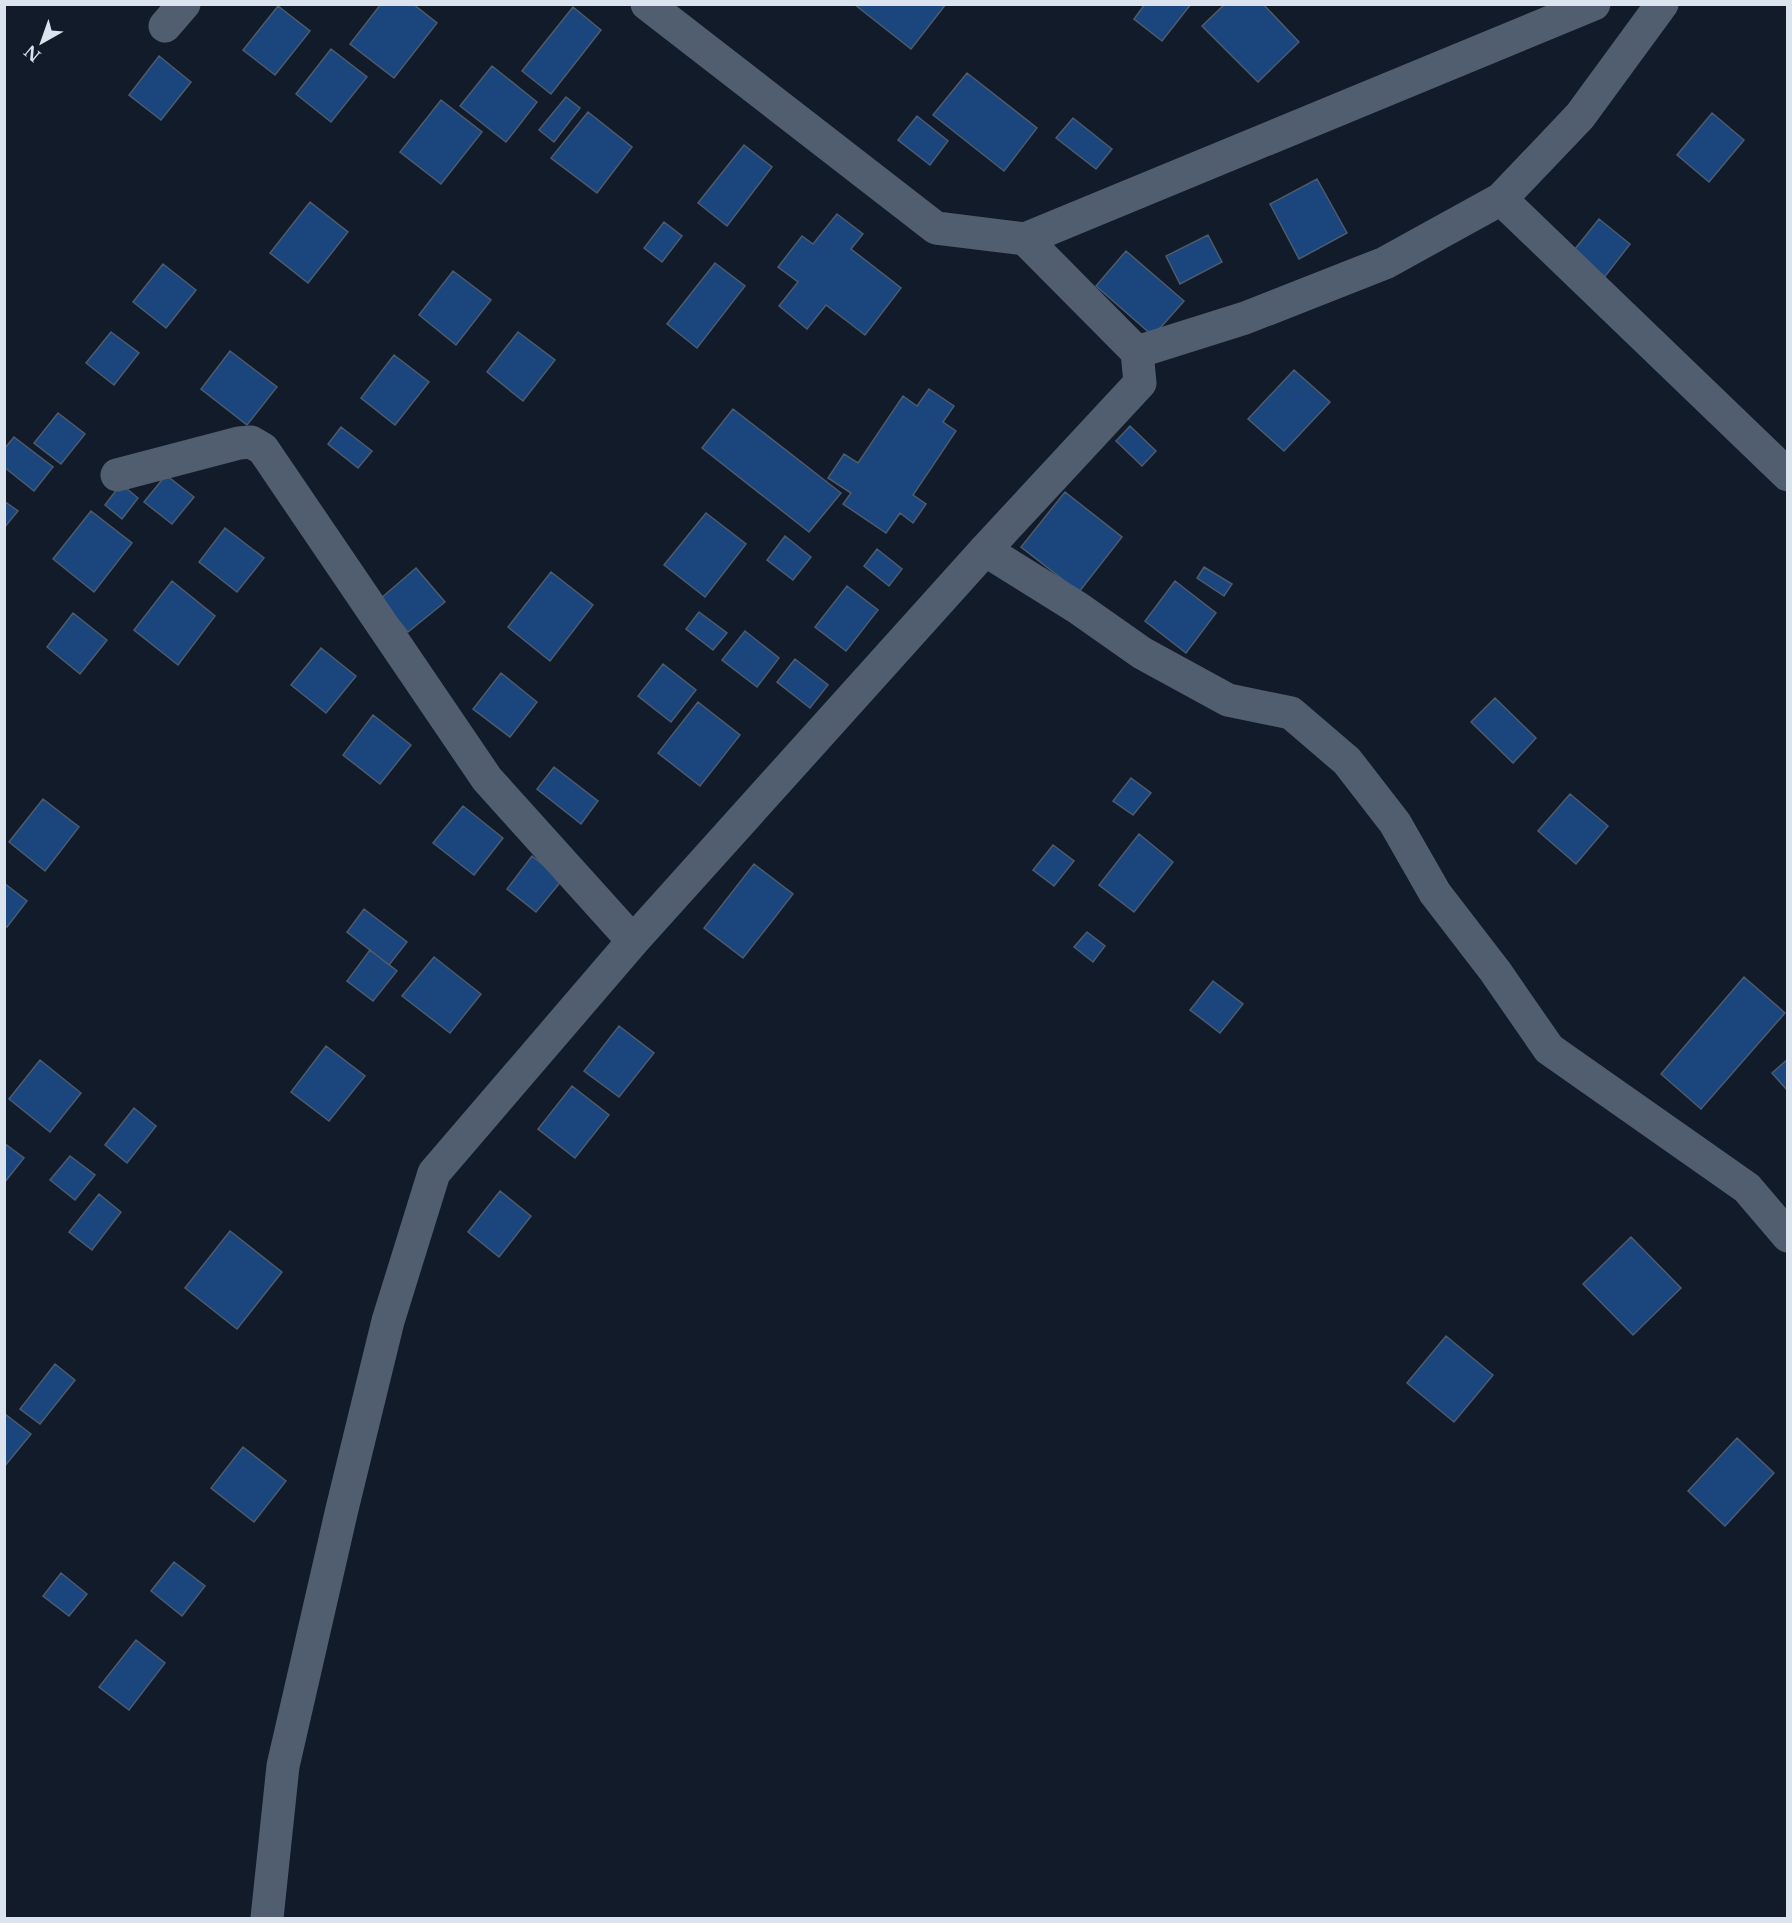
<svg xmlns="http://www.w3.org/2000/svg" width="1792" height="1923" viewBox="0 0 1792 1923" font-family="'Libre Baskerville',serif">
<rect width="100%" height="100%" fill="#111b2a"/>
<path fill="#1a457d" stroke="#4e5b6d" stroke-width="1.5" d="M381,4H413L437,23L394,78L350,44Z
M854,4H946L911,49Z
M1145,4H1191L1162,41L1134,19Z
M1225,4H1263L1299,42L1258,82L1202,26Z
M278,6L310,31L275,75L243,50Z
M573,7L601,30L551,94L522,71Z
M331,49L367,77L331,122L296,94Z
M159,56L191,82L161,120L129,95Z
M492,66L537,102L506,142L460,106Z
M967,73L1037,128L1004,171L933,115Z
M566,97L580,108L554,142L539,130Z
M441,100L482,132L441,184L400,152Z
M588,112L632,147L597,193L551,158Z
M1712,113L1744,140L1709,182L1677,155Z
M917,116L948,141L930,165L898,140Z
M1073,118L1112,149L1096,169L1056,138Z
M744,145L772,167L727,226L698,203Z
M1317,179L1347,233L1299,259L1270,204Z
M310,202L348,232L308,283L270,253Z
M837,214L863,234L851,249L901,288L865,335L826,305L807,329L779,306L798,282L778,267L802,236L813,244Z
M1599,219L1630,244L1603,279L1571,254Z
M664,222L682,236L662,262L644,248Z
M1208,235L1222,262L1180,284L1166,256Z
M1126,251L1184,301L1153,336L1096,286Z
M715,263L745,286L697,348L667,324Z
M163,264L196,290L166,328L133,302Z
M453,271L491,300L456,345L419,315Z
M111,332L139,353L114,385L86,363Z
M518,332L555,360L523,401L487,372Z
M230,351L277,387L247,425L201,389Z
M394,355L429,382L395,425L361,398Z
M1294,370L1330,402L1284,451L1248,419Z
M929,389L954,406L943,422L956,431L913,495L926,504L913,523L900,513L886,533L843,504L851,493L828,478L844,454L858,463L903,396L917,406Z
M733,409L841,493L809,532L702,448Z
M58,413L85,434L61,464L34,443Z
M1130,426L1156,451L1142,466L1116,441Z
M341,427L372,451L358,468L328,444Z
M14,437L53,467L34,491L4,467V449Z
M166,475L194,497L172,524L144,502Z
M121,484L138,498L122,519L105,505Z
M1065,492L1122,537L1079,592L1021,547Z
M4,501L18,511L4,528Z
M91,511L132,543L94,592L53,559Z
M706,513L746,544L705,597L664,565Z
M225,528L264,558L237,592L199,562Z
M785,536L811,557L793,580L767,560Z
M877,549L902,569L889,586L864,566Z
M1204,567L1232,584L1224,596L1197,578Z
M416,568L445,602L408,632L380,599Z
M551,572L593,605L550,661L508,627Z
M172,581L215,616L178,665L134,630Z
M1175,581L1216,613L1186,653L1145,621Z
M847,586L878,610L846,651L815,627Z
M699,612L727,633L713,650L686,629Z
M73,613L107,640L80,674L47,647Z
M745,631L779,658L757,687L722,660Z
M321,648L356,676L326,713L291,685Z
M795,659L828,685L810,708L777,682Z
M663,664L696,690L671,722L638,696Z
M501,673L537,702L510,737L473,709Z
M1495,698L1536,738L1513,763L1471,722Z
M698,702L740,735L700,786L658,753Z
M373,715L411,745L380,784L343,755Z
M554,767L598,801L581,824L537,789Z
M1131,778L1151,793L1133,815L1113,801Z
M1570,794L1608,826L1576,864L1538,831Z
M43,799L79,827L45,871L9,842Z
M463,806L503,838L474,875L433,843Z
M1139,834L1173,862L1134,912L1099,885Z
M1053,845L1074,861L1054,886L1033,870Z
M532,856L562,880L536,912L507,889Z
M754,864L793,894L743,958L704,928Z
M4,883L27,901L7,927L4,925Z
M364,909L407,942L389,965L347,932Z
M1087,932L1105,946L1093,962L1074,947Z
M370,950L397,971L373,1001L347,981Z
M434,957L481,994L450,1033L402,996Z
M1744,977L1785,1013L1701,1109L1661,1074Z
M1213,981L1243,1004L1220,1033L1190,1010Z
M619,1026L654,1053L619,1097L584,1071Z
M326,1046L365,1076L329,1121L291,1092Z
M1788,1059V1091L1772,1073Z
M40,1060L81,1093L50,1132L9,1099Z
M572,1086L609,1115L575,1158L538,1129Z
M134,1108L156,1126L127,1163L105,1145Z
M4,1143L24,1158L4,1183Z
M70,1156L95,1175L75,1200L50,1180Z
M500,1191L531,1216L499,1257L468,1232Z
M99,1194L121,1212L92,1250L69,1232Z
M230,1231L282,1272L237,1329L185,1288Z
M1631,1237L1681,1288L1633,1335L1583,1284Z
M1446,1336L1493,1375L1454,1422L1407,1383Z
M55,1364L75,1380L40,1424L20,1409Z
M5,1414L31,1434L4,1467V1415Z
M1737,1438L1774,1473L1725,1526L1688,1491Z
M243,1447L286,1481L254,1522L211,1488Z
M174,1562L205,1586L182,1616L151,1591Z
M61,1573L87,1594L69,1616L43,1596Z
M136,1640L165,1663L129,1710L99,1687Z"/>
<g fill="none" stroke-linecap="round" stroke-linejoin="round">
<path stroke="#515e70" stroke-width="33" d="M647,4L936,228L1025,239L1594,4
M165,26L184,4
M1501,199L1788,475
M1137,352L1245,318L1385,263L1501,199L1580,116L1662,4
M117,475L239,443L251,442L263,449L487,779L633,941
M985,550L1078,608L1142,653L1228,700L1291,713L1347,761L1395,823L1435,893L1495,971L1549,1049L1747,1188L1788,1236
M267,1918L283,1766L342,1509L388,1321L434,1173L633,941L985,550L1140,383L1137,352L1025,239"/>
</g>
<rect width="1792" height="1923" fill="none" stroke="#dbe3ee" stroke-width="12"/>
<g transform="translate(42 42) rotate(220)" stroke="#111b2a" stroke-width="4.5" paint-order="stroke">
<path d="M0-4.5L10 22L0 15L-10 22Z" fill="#dbe3ee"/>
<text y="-9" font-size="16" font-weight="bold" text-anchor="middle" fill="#dbe3ee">N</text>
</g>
</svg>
